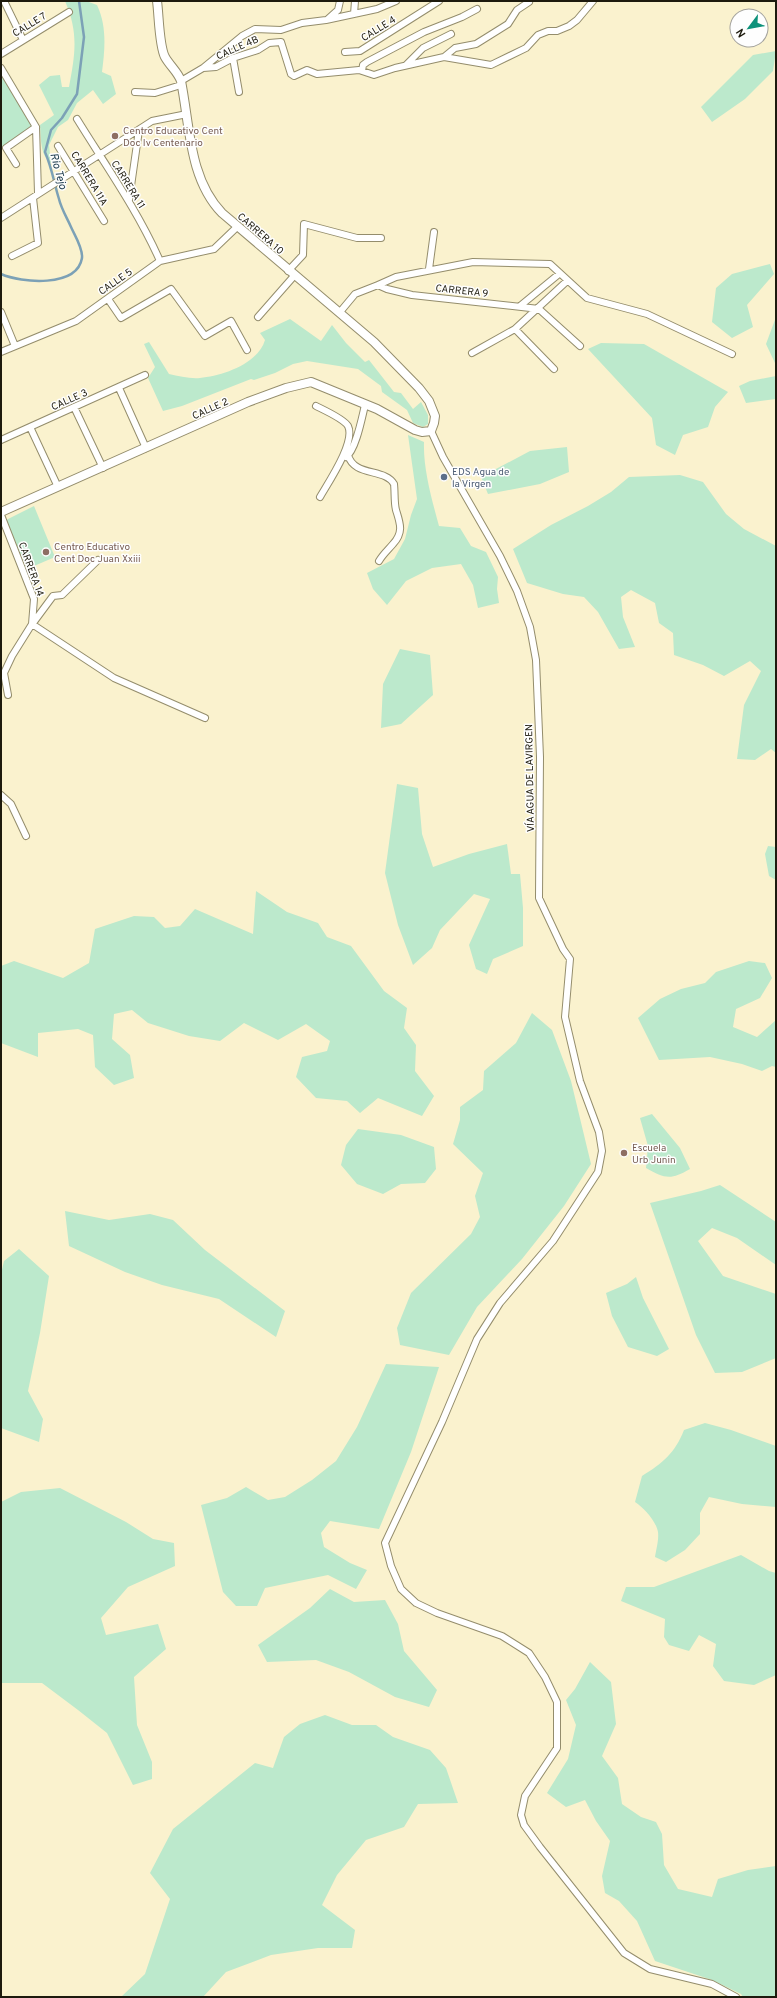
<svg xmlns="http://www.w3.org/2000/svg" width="777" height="1998" viewBox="0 0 777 1998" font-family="Overpass,sans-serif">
<rect width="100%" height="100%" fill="#faf2ce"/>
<path fill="#bce9cc" d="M65,1H86L97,5C107,26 105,49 102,72L111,76L116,94L103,104L93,90L77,103L68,120L58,127L49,145L51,163C40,156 41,137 40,125L54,115L39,85L50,76L60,75L62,87H69C75,55 79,33 65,1Z
M776,51L773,71L745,99L712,122L701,107L753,55Z
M1,74L33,127L1,149Z
M770,264L774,274L747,305L753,327L732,338L712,322L716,288L732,274Z
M776,317V363H775L766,344Z
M290,319L321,341L332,325L346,343L365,362L369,360L394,392L401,393L413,409L421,402L428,415V424L423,427L413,423L407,410L382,392L381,386L358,369L307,361L293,364L275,373L254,380L251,379L182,406L163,411L148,378L155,367L144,344L149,342L169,374C179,376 190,379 200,378C222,376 258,364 265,340L260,333Z
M601,343L644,344L728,392L715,407L708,427L683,435L675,455L656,445L652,418L588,349Z
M776,376V399L746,403L739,386L750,381Z
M408,435L424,442C423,469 432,500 439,526L460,528L471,546L486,552L498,577L497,589L499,603L478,608L473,585L461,564L432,568L406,581L387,605L373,589L367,573L394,559L405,539L411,515L417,499Z
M567,447L569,472L540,484L488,494L481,477L530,451Z
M680,475L703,482L726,514L744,529L776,546V753L771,749L755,760L737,759L744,705L761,671L750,661L724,676L703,665L674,655L673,633L659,623L655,603L631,590L621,597L623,617L635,647L619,649L598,612L584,597L563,594L527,583L513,549L551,525L588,506L611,492L629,477Z
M34,506L55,557L27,569L6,520Z
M400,649L430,655L433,695L401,724L381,728L383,684Z
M397,784L418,788L422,834L433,867L469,854L507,844L511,874H520L523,908V946L493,959L487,974L476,969L469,945L490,899L474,894L440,930L432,948L413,965L398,925L385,873Z
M768,846L776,847V880L769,876L765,854Z
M256,891L287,912L318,923L327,937L351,946L384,991L407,1008L404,1028L416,1045L415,1071L434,1096L422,1116L378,1098L360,1113L347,1101L316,1098L296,1077L302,1057L327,1051L330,1041L306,1024L278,1040L244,1023L220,1041L189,1036L148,1023L132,1010L114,1014L112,1039L130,1055L134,1078L114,1085L95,1067L93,1035L78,1029L38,1033V1057L1,1043V966L14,961L63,978L89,963L95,929L134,916L154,917L165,928L180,926L195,909L253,934Z
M749,961L765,963L772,978L760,998L736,1009L733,1027L757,1037L776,1020V1067L772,1066L762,1071L742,1064L710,1057L659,1060L638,1018L660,999L681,989L705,983L716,972Z
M532,1013L552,1030L571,1081L591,1164L564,1206L522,1259L477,1307L449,1355L400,1345L397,1328L411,1293L471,1234L480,1217L475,1196L483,1173L453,1144L460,1120V1107L483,1090L484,1071L516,1043Z
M652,1114L680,1148L690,1169C671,1180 665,1179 646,1168L648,1146L640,1118Z
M358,1129L401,1135L434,1147L436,1169L425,1183L401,1184L383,1194L357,1184L341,1165L346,1145Z
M720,1185L776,1222V1265L737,1238L712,1228L698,1241L723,1276L776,1294V1358L742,1372L715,1373L696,1335L650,1203L701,1191Z
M65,1211L109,1220L150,1214L173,1220L205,1250L285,1311L276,1337L219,1299L162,1285L125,1272L69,1246Z
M19,1249L49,1276L40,1333L28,1391L43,1419L39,1442L1,1428V1274L4,1261Z
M636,1277L643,1298L669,1349L657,1356L628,1347L612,1316L606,1293L627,1284Z
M386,1364L439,1367L411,1452L379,1529L330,1521L321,1533L324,1547L350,1563L367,1570L356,1589L328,1575L265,1588L257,1606H236L223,1592L201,1505L227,1498L246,1487L268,1500L285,1497L312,1480L336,1461L357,1427Z
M705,1423L731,1430L776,1446V1507L742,1504L709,1497L700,1513V1534L685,1550L666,1562L655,1557C656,1550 659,1540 658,1532C656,1521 644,1508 635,1502L642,1476C663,1463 675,1453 684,1430Z
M60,1488L126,1522L153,1539L174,1543L175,1566L128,1587L101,1618L106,1635L158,1624L166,1649L134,1677L137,1725L152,1762V1779L133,1785L107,1733L78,1710L42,1683H1V1502L21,1492Z
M741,1555L769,1571L776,1573V1675L754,1685L724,1681L713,1666L716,1644L699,1635L689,1651L669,1645L664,1637L665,1619L621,1601L626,1587H654Z
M330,1589L354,1602L385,1600L398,1624L404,1651L437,1690L429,1707L395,1697L349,1672L316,1660L267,1662L258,1645L310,1608Z
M590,1662L611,1682L616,1724L602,1756L618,1778L622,1804L641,1817L656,1822L662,1834L664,1865L678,1889L712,1897L718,1879L748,1870L776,1866V1997H743L741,1994L712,1980L655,1961L637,1921L619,1901L605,1893L602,1876L610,1841L596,1821L585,1800L566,1807L547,1793L568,1759L576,1725L566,1700L575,1689Z
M325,1715L352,1725H376L393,1737L430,1750L446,1768L458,1803L418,1804L404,1827L366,1840L337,1875L322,1905L355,1930L352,1948H318L271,1955L226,1972L203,1997H121L145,1974L170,1899L150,1873L173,1829L255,1763L273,1768L284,1737L300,1724Z"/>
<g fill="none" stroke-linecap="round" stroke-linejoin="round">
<path stroke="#7ca1b6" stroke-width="2.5" d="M1,274C21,283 77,288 82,258C83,248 75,236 71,227C67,218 61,208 59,199C54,183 52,168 45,152L51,130L62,118L77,94L84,37L79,1"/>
<g stroke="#948d6c" stroke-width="8">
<path id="minor" d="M4,1L23,40
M354,14L355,1
M328,19L338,10L340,1
M345,52L360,51L439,1
M1,54L69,12
M444,57L455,48L476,44L508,24L517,10L529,2
M233,58L239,92
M406,65L423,48L451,34
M1,68L36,127L38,193
M203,68L242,36L255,29L281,30L302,23L326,20L377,9L396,1
M362,71L363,65L367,62L424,32L462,17L477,9
M181,81L203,68L216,67L233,58L258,50L269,43L281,42L291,74L294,76L307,70L317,74L359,70L374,75L395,68L444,57L491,65L526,48L538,35L548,31H557L569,26L577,20L593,1
M135,92L155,93L181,85
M77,119C106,166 138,211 160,261
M58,146L104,221
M16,164L6,148L36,127
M129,200L139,130
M1,218L152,121L187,114
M12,256L38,243L33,198
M429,269L434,232
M288,271L303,255L304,224L357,238H381
M378,285L396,277L473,262L550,264L587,298L647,314L732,354
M108,299L121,318L171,289L205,336L231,321L247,350
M520,306L559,274
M1,312L15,346
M340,312L355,294L378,285L387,289L412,295L539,309L580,346
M258,317L294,276
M515,329L554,369
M1,352L76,321L160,261L214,249L238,226
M472,353L515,329L567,281
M119,388L146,448
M316,406C324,410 344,419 348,426C356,442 328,483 320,497
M74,407L103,468
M30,427L58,487
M431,431L443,457L500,556L517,591L530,627L536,660L540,757L539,898L563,949L570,959L565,1017L580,1081L599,1132L602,1151L598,1172L553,1241L500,1303L477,1339L442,1422L385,1543L391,1566L401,1589L416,1603L437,1613L502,1636L529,1653L545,1677L557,1702V1748L525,1796L521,1815L524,1825L540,1847L624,1953L650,1969L712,1984L736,1997
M1,440L145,375
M348,455C354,477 385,468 394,484C395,492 394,502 396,510C400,523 404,532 393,544C388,550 383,554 379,561
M346,457C356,450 362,417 365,405
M1,515L34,599L32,624L12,656L4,673L8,695
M33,623L53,596L62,595L98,560
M32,624L114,678L205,718
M1,795L11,804L26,836"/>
</g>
<g stroke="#948d6c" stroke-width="10">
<path id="tertiary" d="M1,512L248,402L286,388L311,382L377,409L415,430L422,432L431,431L434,423L435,416L429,401L419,388L374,342L222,213C189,179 190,126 181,81C178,72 170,66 165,57C159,46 159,15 157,1"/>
</g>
<use href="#minor" stroke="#fff" stroke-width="6"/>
<use href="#tertiary" stroke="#fff" stroke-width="8"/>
</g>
<g fill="#8d6e63" stroke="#fefefe" stroke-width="1.5">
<circle cx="115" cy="136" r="4"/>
<circle cx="46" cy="552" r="4"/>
<circle cx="624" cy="1153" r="4"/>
</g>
<circle fill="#5c6f8a" stroke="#fefefe" stroke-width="1.5" cx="444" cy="477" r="4"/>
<g text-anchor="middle" stroke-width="3" stroke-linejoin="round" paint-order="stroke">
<g font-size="10" fill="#1d1a0d" stroke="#fefefe">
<text transform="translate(29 24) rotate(-31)" y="4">CALLE 7</text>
<text transform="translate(378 28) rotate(-32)" y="4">CALLE 4</text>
<text transform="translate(237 47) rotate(-24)" y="4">CALLE 4B</text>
<text transform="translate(90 178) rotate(59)" y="4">CARRERA 11A</text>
<text transform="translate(129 184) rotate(58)" y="4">CARRERA 11</text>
<text transform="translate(261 233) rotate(41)" y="4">CARRERA 10</text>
<text transform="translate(115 281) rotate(-35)" y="4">CALLE 5</text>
<text transform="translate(462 290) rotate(6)" y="4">CARRERA 9</text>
<text transform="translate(69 399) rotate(-24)" y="4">CALLE 3</text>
<text transform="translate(210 408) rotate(-24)" y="4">CALLE 2</text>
<text transform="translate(32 569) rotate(70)" y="4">CARRERA 14</text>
<text transform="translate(529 778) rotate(-91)" y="4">VÍA AGUA DE LAVIRGEN</text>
</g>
<g font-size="10" fill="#785e54" stroke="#fefefe" text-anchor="start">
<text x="123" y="134">Centro Educativo Cent<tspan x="123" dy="12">Doc Iv Centenario</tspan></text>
<text x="54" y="550">Centro Educativo<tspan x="54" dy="12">Cent Doc Juan Xxiii</tspan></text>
<text x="632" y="1151">Escuela<tspan x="632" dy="12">Urb Junin</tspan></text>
</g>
<g font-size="10" fill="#4e5e75" stroke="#fefefe" text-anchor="start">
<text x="452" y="475">EDS Agua de<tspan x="452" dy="12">la Virgen</tspan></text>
</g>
<g font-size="11" font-style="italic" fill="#153447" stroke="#fefefe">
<text transform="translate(59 171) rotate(75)" y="4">Rio Tejo</text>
</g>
</g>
<rect width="777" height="1998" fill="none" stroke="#1d1a0d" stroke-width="4"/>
<g transform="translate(749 28) rotate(238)"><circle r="19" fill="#fefefe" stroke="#a4a39e"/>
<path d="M0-3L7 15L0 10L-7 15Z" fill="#0e927b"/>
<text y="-6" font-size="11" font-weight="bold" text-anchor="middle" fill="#1d1a0d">N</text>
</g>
</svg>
